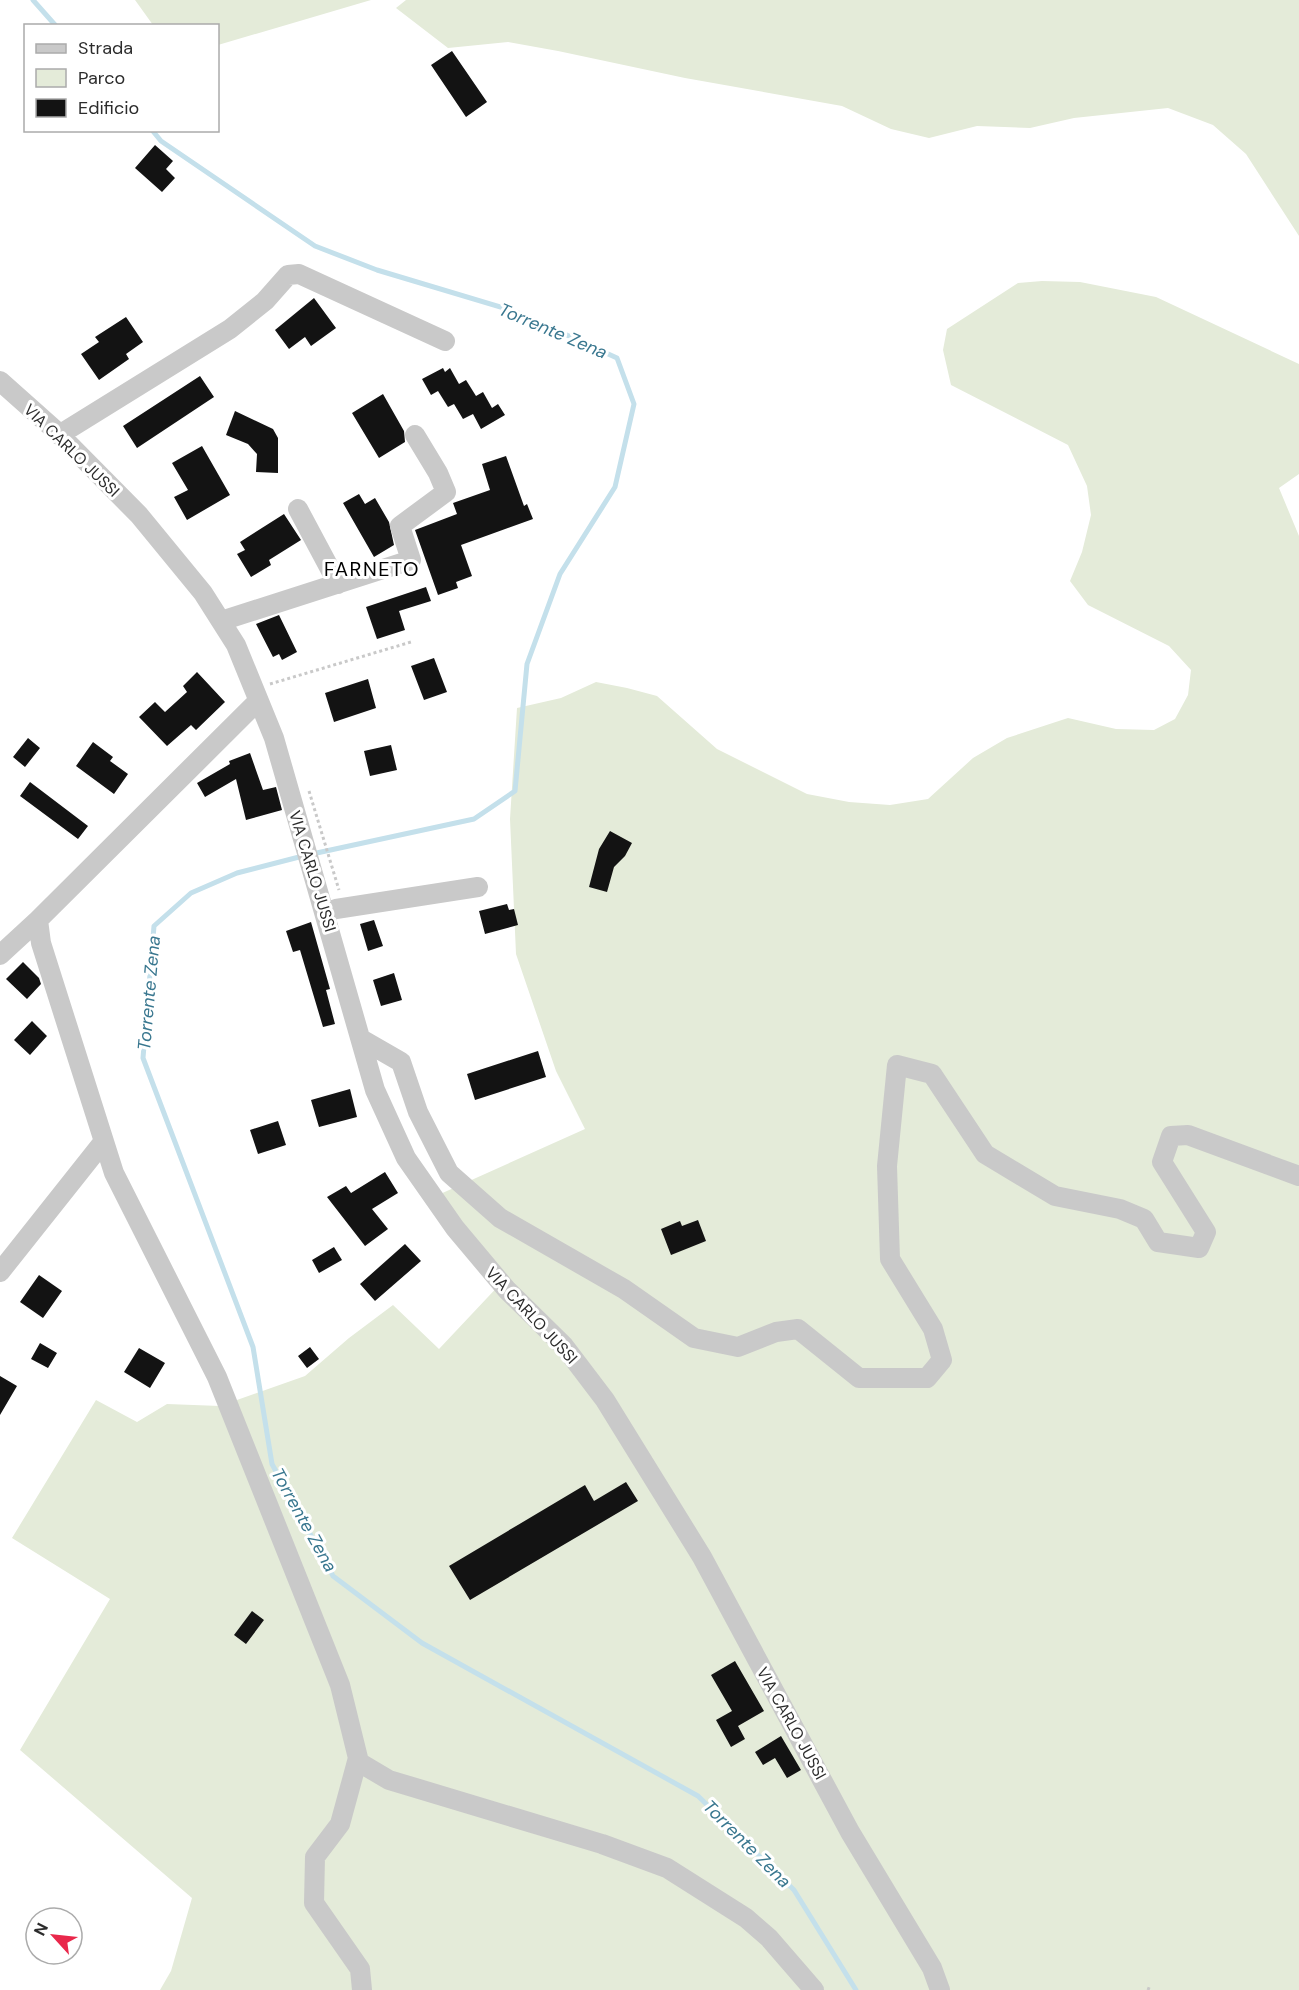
<svg xmlns="http://www.w3.org/2000/svg" width="1299" height="1990" viewBox="0 0 1299 1990" font-family="'DM Sans',sans-serif">
<rect width="100%" height="100%" fill="#fff"/>
<path fill="#e4ebd9" d="M135,0H371L218,45V26L153,25Z
M406,0H1299V236L1246,154L1213,125L1168,108L1074,118L1030,128L977,126L929,138L891,129L842,106L685,78L558,51L508,42L448,48L396,8Z
M1042,281L1080,282L1156,297L1299,364V474L1279,488L1299,536V1990H160L171,1971L192,1898L20,1750L110,1599L12,1538L96,1400L137,1422L167,1404L220,1406L305,1376L349,1338L393,1305L439,1349L503,1281L438,1195L585,1129L556,1071L516,954L510,819L517,708L561,698L596,682L627,688L657,696L717,749L807,794L849,802L890,805L928,799L973,758L1007,738L1068,718L1116,729L1154,730L1175,719L1188,695L1191,670L1169,646L1088,605L1070,581L1082,552L1091,515L1087,486L1068,445L951,385L943,350L947,329L1018,283Z"/>
<g fill="none" stroke-linecap="round" stroke-linejoin="round">
<path stroke="#c4e0eb" stroke-width="5" d="M33,0L56,26
M152,130L161,141L315,246L377,270L514,311L617,358L634,404L615,487L560,574L527,664L515,791L474,819L312,854
M303,856L237,873L191,893L154,926L143,1058L253,1347L272,1464L333,1576L422,1643L698,1796L794,1890L856,1990"/>
</g>
<path fill="#131313" d="M452,51L487,102L466,117L431,65Z
M155,145L173,161L166,169L175,178L162,192L135,168Z
M314,298L336,328L311,346L305,337L289,349L275,330Z
M126,317L143,342L126,354L129,359L99,380L81,354L99,342L95,337Z
M443,368L445,372L450,368L459,384L466,380L476,396L483,392L492,408L498,404L505,415L481,429L473,414L463,419L454,404L448,407L438,391L431,395L422,379Z
M200,376L214,397L137,448L123,426Z
M383,394L404,431L405,442L379,458L352,413Z
M235,411L273,429L278,438V473L256,472L257,454L248,444L226,435Z
M202,446L230,495L187,520L174,497L188,490L172,463Z
M506,456L524,506L527,504L533,519L461,545L472,576L456,582L458,588L438,595L415,530L457,514L453,503L490,490L482,464Z
M359,494L365,504L375,498L389,522L394,545L374,557L343,503Z
M284,514L301,540L269,560L271,565L251,577L237,554L245,550L240,542Z
M426,587L431,601L399,611L405,630L377,639L366,607Z
M279,615L297,652L282,660L279,654L273,657L256,624Z
M434,658L447,692L424,700L411,666Z
M197,672L225,702L196,730L191,725L167,746L139,717L155,702L165,712L187,692L183,686Z
M368,679L376,708L334,722L325,693Z
M28,738L40,748L25,767L13,757Z
M93,742L113,757L110,761L128,774L114,794L76,766Z
M391,745L397,770L370,776L364,751Z
M250,753L263,790L276,787L282,810L246,820L236,779L205,797L197,783L230,764L229,761Z
M30,782L88,826L78,839L20,796Z
M610,831L632,843L625,856L614,867L607,892L589,887L599,849Z
M507,904L509,910L514,909L518,925L485,934L479,911Z
M374,920L383,946L368,951L360,924Z
M311,922L330,989L326,990L335,1024L323,1027L300,950L293,952L286,931Z
M23,962L39,978L41,984L27,999L6,979Z
M394,973L402,1000L381,1006L373,980Z
M32,1021L47,1036L30,1055L14,1040Z
M538,1051L546,1077L475,1100L467,1074Z
M350,1089L357,1117L319,1127L311,1100Z
M278,1121L286,1145L258,1154L250,1130Z
M385,1172L398,1193L372,1209L388,1229L365,1246L327,1197L346,1186L351,1193Z
M698,1220L706,1241L671,1255L661,1229L680,1221L682,1226Z
M405,1244L421,1261L375,1301L360,1284Z
M334,1247L342,1260L319,1273L312,1260Z
M39,1275L62,1291L43,1318L20,1302Z
M40,1343L57,1353L48,1368L31,1359Z
M310,1347L319,1359L307,1368L298,1356Z
M139,1348L165,1363L150,1388L124,1372Z
M0,1376L17,1386L0,1415Z
M626,1482L638,1501L470,1600L449,1566L585,1485L594,1501Z
M252,1611L264,1620L246,1644L234,1635Z
M735,1661L764,1711L738,1726L745,1739L731,1747L716,1720L732,1711L711,1675Z
M781,1736L801,1770L787,1778L775,1758L763,1765L755,1752Z"/>
<g fill="none" stroke-linecap="round" stroke-linejoin="round">
<path stroke="#c9c9c9" stroke-width="3" stroke-dasharray="3 3" stroke-linecap="butt" d="M270,684L411,642
M309,791L339,890
M1148,1990L1150,1985"/>
<path stroke="#c9c9c9" stroke-width="20" d="M0,381L55,430L139,515L203,593L236,645L274,738L375,1090L406,1158L455,1228L507,1290L564,1346L605,1400L702,1557L850,1832L932,1968L940,1990
M59,435L230,329L265,301L288,275L299,274L445,341
M298,509L338,584
M221,621L411,560L400,526L446,492L438,473L415,435
M258,701L38,920L41,943L114,1173L217,1377L340,1685L358,1758L340,1824L315,1857L314,1903L360,1969L362,1990
M336,909L478,887
M0,955L38,920
M361,1039L401,1062L418,1112L449,1173L500,1218L624,1289L694,1338L738,1347L776,1332L798,1329L859,1378H927L942,1360L933,1329L890,1259L887,1166L897,1065L932,1074L985,1154L1055,1196L1120,1209L1144,1219L1158,1242L1199,1248L1206,1232L1162,1162L1171,1136L1188,1135L1299,1176
M0,1272L104,1141
M357,1761L389,1780L602,1844L667,1868L746,1918L769,1938L814,1990"/>
</g>
<g text-anchor="middle" stroke-width="6" stroke-linejoin="round" paint-order="stroke">
<g font-size="16" fill="#2c2c2c" stroke="#fff">
<text transform="translate(72 450) rotate(44)" y="6">VIA CARLO JUSSI</text>
<text transform="translate(313 871) rotate(73)" y="6">VIA CARLO JUSSI</text>
<text transform="translate(532 1315) rotate(47)" y="6">VIA CARLO JUSSI</text>
<text transform="translate(792 1723) rotate(61)" y="6">VIA CARLO JUSSI</text>
</g>
<g font-size="18" font-style="italic" fill="#39778f" stroke="#fff">
<text transform="translate(553 331) rotate(23)" y="6">Torrente Zena</text>
<text transform="translate(149 993) rotate(-85)" y="6">Torrente Zena</text>
<text transform="translate(304 1520) rotate(61)" y="6">Torrente Zena</text>
<text transform="translate(747 1844) rotate(45)" y="6">Torrente Zena</text>
</g>
<g font-size="20" letter-spacing="1.5" fill="#000" stroke="#fff">
<text x="372" y="576">FARNETO</text>
</g>
</g>
<rect x="24" y="24" width="195" height="108" fill="#ffffff" stroke="#ababab" stroke-width="1.5"/>
<rect x="36" y="44" width="30" height="9" fill="#c9c9c9" stroke="#ababab" stroke-width="1.5"/>
<text x="78" y="54" font-size="18" fill="#2c2c2c">Strada</text>
<rect x="36" y="69" width="30" height="18" fill="#e4ebd9" stroke="#ababab" stroke-width="1.5"/>
<text x="78" y="84" font-size="18" fill="#2c2c2c">Parco</text>
<rect x="36" y="99" width="30" height="18" fill="#131313" stroke="#ababab" stroke-width="1.5"/>
<text x="78" y="114" font-size="18" fill="#2c2c2c">Edificio</text>
<g transform="translate(54 1936) rotate(297)"><circle r="28" fill="#ffffff" stroke="#ababab" stroke-width="1.5"/>
<path d="M0-4.5L10 22L0 15L-10 22Z" fill="#e9284b"/>
<text y="-9" font-size="16" font-weight="bold" text-anchor="middle" fill="#2c2c2c">N</text>
</g>
</svg>
